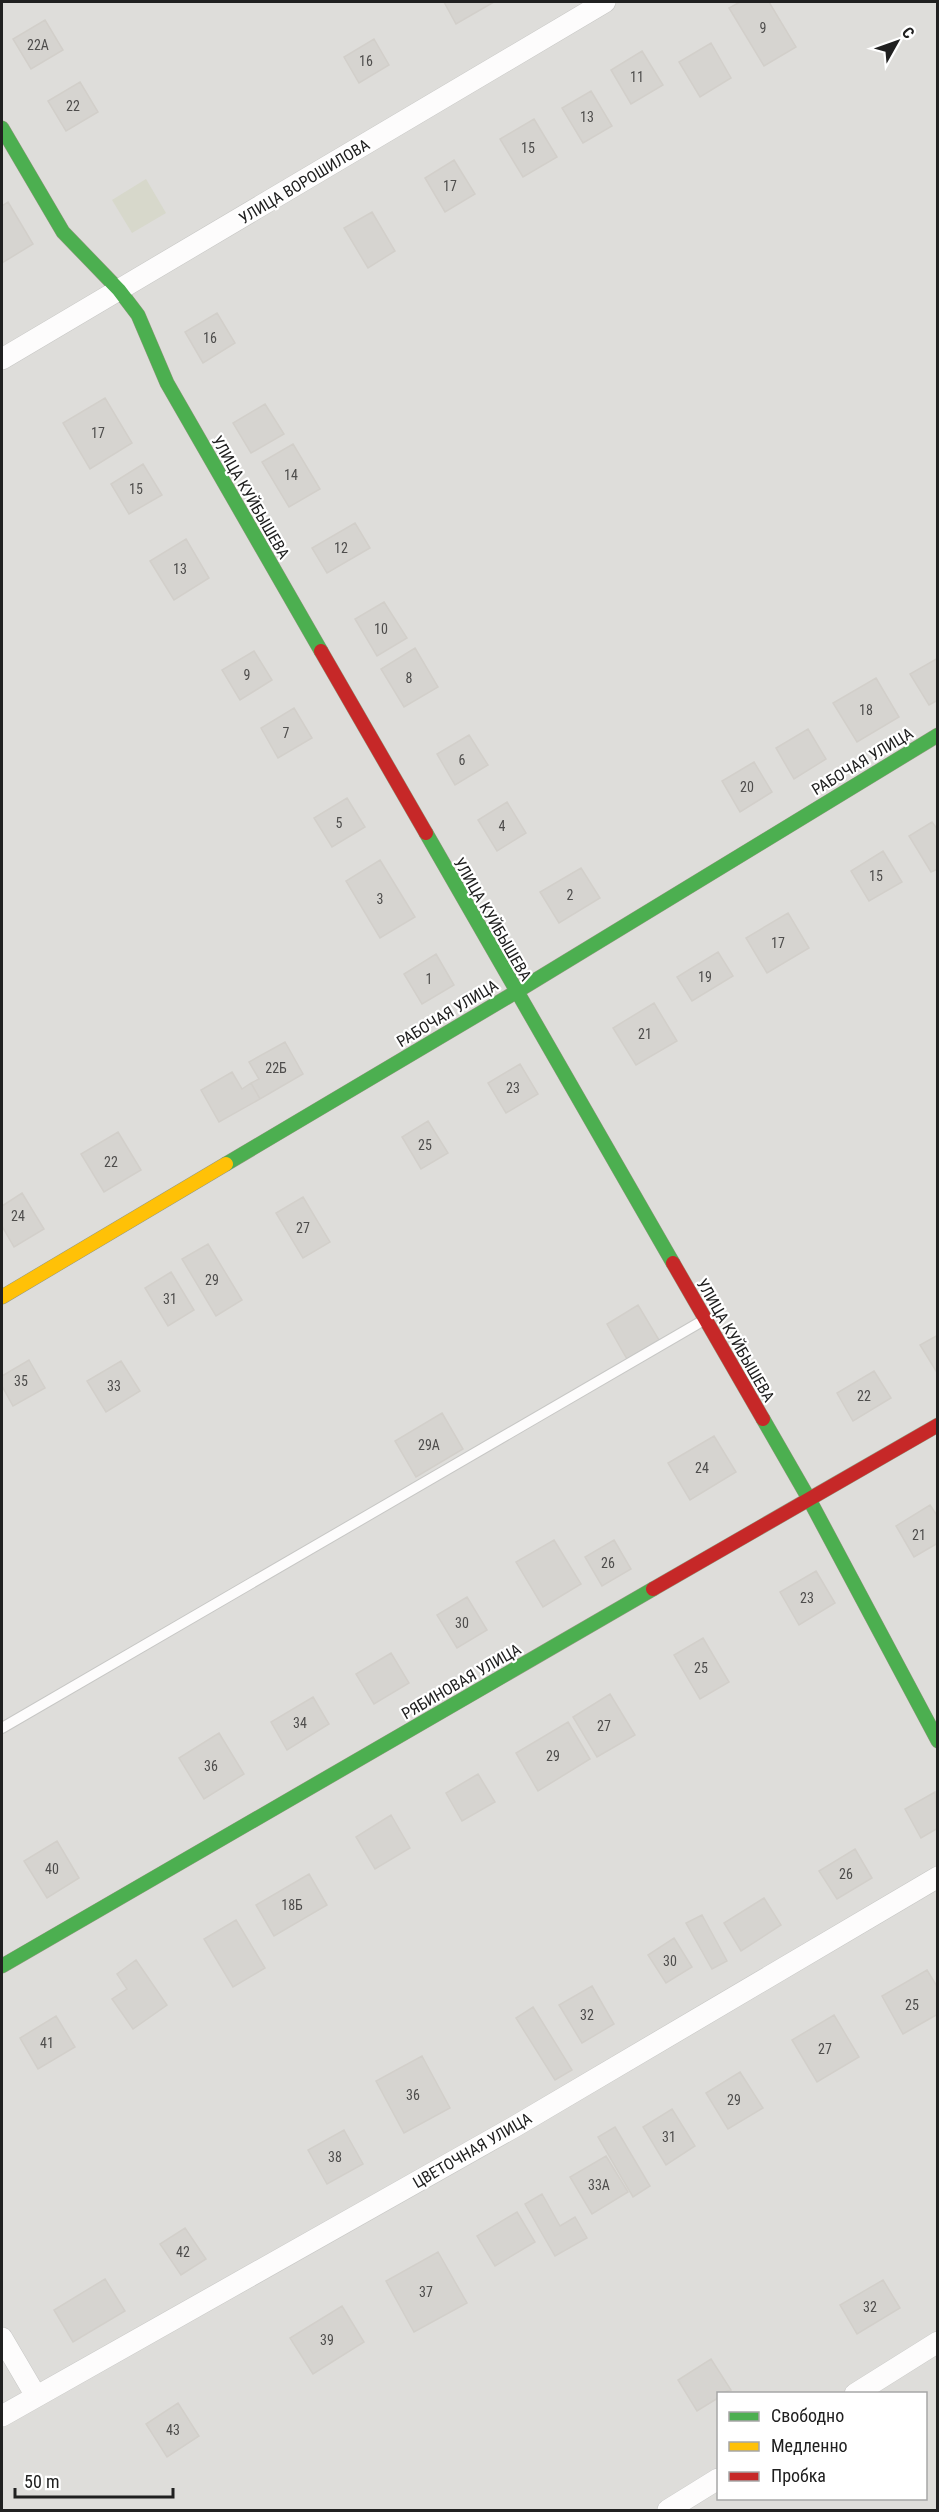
<svg xmlns="http://www.w3.org/2000/svg" width="939" height="2512" viewBox="0 0 939 2512" font-family="'Roboto Condensed',sans-serif">
<rect width="100%" height="100%" fill="#efeee9"/>
<path fill="#deddda" fill-rule="evenodd" d="M2,2H937V2510H2ZM718,2394H926V2498H718Z"/>
<path fill="#d7d8cb" d="M146,179L166,213L132,233L112,200Z"/>
<path fill="#d6d4d0" stroke="#d2cfca" stroke-width="1.5" d="M444,2H494L456,24Z
M740,2H769L796,47L764,66L729,8Z
M45,20L63,50L31,69L13,39Z
M374,39L389,65L359,83L344,57Z
M711,43L731,78L700,97L679,62Z
M642,51L663,85L631,104L611,70Z
M80,82L98,112L66,131L48,101Z
M591,91L612,126L583,143L562,108Z
M534,119L557,157L523,177L500,139Z
M454,160L475,194L445,212L425,178Z
M8,202L33,244L2,263V206Z
M372,212L395,251L368,268L344,228Z
M217,313L235,343L203,363L185,332Z
M105,398L132,443L90,469L63,423Z
M265,404L284,434L251,453L233,423Z
M293,444L320,489L289,507L262,462Z
M143,464L162,495L129,514L111,484Z
M355,523L370,548L327,573L312,548Z
M186,539L209,578L174,600L150,561Z
M384,602L407,638L377,656L355,619Z
M415,648L438,687L404,707L381,669Z
M254,651L272,680L240,700L222,670Z
M938,658V700L929,705L910,674Z
M876,678L899,717L857,742L833,703Z
M294,708L312,738L278,758L261,728Z
M808,729L826,759L794,779L776,748Z
M469,735L488,765L455,785L437,754Z
M754,762L772,792L740,812L722,781Z
M347,798L365,827L332,847L314,818Z
M507,802L526,833L497,851L478,820Z
M932,822L938,830V869L931,872L909,836Z
M883,851L902,882L869,901L851,871Z
M380,860L415,917L380,938L346,881Z
M581,868L600,898L559,923L540,892Z
M788,913L809,948L767,973L746,938Z
M718,952L733,976L692,1001L677,977Z
M436,954L454,985L422,1004L404,974Z
M654,1003L677,1041L636,1065L613,1028Z
M285,1042L303,1074L260,1099L251,1083L259,1079L249,1062Z
M520,1064L538,1094L506,1113L488,1083Z
M232,1072L242,1089L251,1083L260,1099L219,1122L201,1090Z
M428,1121L448,1153L421,1169L402,1137Z
M118,1132L141,1170L104,1192L81,1154Z
M22,1193L44,1229L14,1247L2,1226V1206Z
M303,1197L330,1242L303,1258L276,1213Z
M208,1244L242,1300L216,1316L182,1259Z
M171,1272L194,1310L168,1326L145,1288Z
M638,1305L659,1340L627,1359L607,1324Z
M938,1335V1374L920,1345Z
M29,1360L45,1388L13,1406L2,1386V1376Z
M121,1361L140,1391L106,1412L87,1381Z
M874,1371L891,1398L853,1421L837,1393Z
M442,1413L463,1449L416,1477L395,1441Z
M714,1436L736,1472L690,1500L668,1463Z
M930,1505L938,1517V1543L914,1557L896,1526Z
M554,1540L581,1584L543,1607L516,1562Z
M614,1540L631,1569L602,1586L585,1557Z
M816,1571L835,1603L799,1625L780,1592Z
M467,1597L487,1630L457,1648L437,1615Z
M703,1638L729,1682L700,1699L674,1655Z
M391,1653L409,1683L374,1704L356,1674Z
M610,1694L635,1735L597,1757L573,1717Z
M313,1697L329,1724L287,1750L271,1722Z
M568,1722L590,1759L538,1791L516,1753Z
M219,1733L244,1774L204,1799L179,1758Z
M478,1774L495,1802L462,1821L446,1793Z
M935,1792L938,1828L921,1838L905,1809Z
M391,1815L410,1848L375,1869L356,1837Z
M57,1841L79,1878L47,1898L24,1861Z
M855,1849L872,1878L837,1899L819,1871Z
M309,1874L327,1905L274,1936L256,1905Z
M764,1898L781,1925L741,1951L724,1923Z
M702,1915L727,1961L712,1969L686,1923Z
M236,1920L265,1968L233,1987L204,1939Z
M674,1938L692,1967L666,1983L648,1955Z
M136,1960L167,2005L133,2029L112,1999L127,1989L117,1974Z
M927,1970L938,1988V2014L903,2034L882,1996Z
M592,1986L614,2024L582,2043L559,2005Z
M533,2007L572,2070L555,2080L516,2018Z
M834,2015L859,2057L817,2082L792,2040Z
M56,2016L75,2047L38,2069L20,2038Z
M422,2056L450,2108L404,2133L376,2081Z
M740,2072L763,2108L728,2129L706,2093Z
M672,2109L695,2146L666,2165L643,2127Z
M615,2127L650,2186L633,2197L598,2137Z
M344,2130L363,2164L327,2184L308,2150Z
M606,2156L628,2192L592,2214L570,2177Z
M542,2194L560,2226L575,2217L587,2238L555,2256L525,2204Z
M517,2212L535,2242L495,2266L477,2236Z
M185,2228L206,2259L181,2275L160,2244Z
M438,2252L467,2303L414,2332L386,2281Z
M105,2279L125,2311L73,2342L54,2310Z
M883,2280L900,2308L857,2334L840,2305Z
M342,2306L364,2342L313,2374L290,2338Z
M711,2359L731,2390L718,2394V2398L697,2411L678,2380Z
M178,2403L199,2436L167,2457L146,2424Z"/>
<g fill="none" stroke-linecap="round" stroke-linejoin="round">
<g stroke="#c7c7c5" stroke-width="12">
<path id="lane" d="M2,1728L704,1320"/>
</g>
<g stroke="#c7c7c5" stroke-width="22">
<path id="street" d="M2,359L605,2
M2,2338L36,2396
M855,2394L938,2342
M2,2416L514,2127L938,1877
M668,2510L718,2479"/>
</g>
<g stroke="#949980" stroke-width="15">
<path id="fast" d="M2,128L63,232L119,290L138,315L167,383L321,651
M426,833L673,1263
M226,1164L516,992L938,735
M763,1419L809,1499L938,1741
M2,1966L653,1589"/>
</g>
<g stroke="#949980" stroke-width="15">
<path id="slow" d="M2,1297L226,1164"/>
</g>
<g stroke="#949980" stroke-width="15">
<path id="jam" d="M321,651L426,833
M673,1263L763,1419
M653,1589L938,1425"/>
</g>
<use href="#lane" stroke="#fdfcfc" stroke-width="10"/>
<use href="#street" stroke="#fdfcfc" stroke-width="21"/>
<use href="#fast" stroke="#4caf50" stroke-width="14"/>
<use href="#slow" stroke="#ffc107" stroke-width="14"/>
<use href="#jam" stroke="#c62828" stroke-width="14"/>
</g>
<g text-anchor="middle" stroke-width="4.5" stroke-linejoin="round" paint-order="stroke">
<g font-size="14" fill="#4e4d4c">
<text x="763" y="33">9</text>
<text x="38" y="50">22А</text>
<text x="366" y="66">16</text>
<text x="637" y="82">11</text>
<text x="73" y="111">22</text>
<text x="587" y="122">13</text>
<text x="528" y="153">15</text>
<text x="450" y="191">17</text>
<text x="210" y="343">16</text>
<text x="98" y="438">17</text>
<text x="291" y="480">14</text>
<text x="136" y="494">15</text>
<text x="341" y="553">12</text>
<text x="180" y="574">13</text>
<text x="381" y="634">10</text>
<text x="247" y="680">9</text>
<text x="409" y="683">8</text>
<text x="866" y="715">18</text>
<text x="286" y="738">7</text>
<text x="462" y="765">6</text>
<text x="747" y="792">20</text>
<text x="339" y="828">5</text>
<text x="502" y="831">4</text>
<text x="876" y="881">15</text>
<text x="570" y="900">2</text>
<text x="380" y="904">3</text>
<text x="778" y="948">17</text>
<text x="705" y="982">19</text>
<text x="429" y="984">1</text>
<text x="645" y="1039">21</text>
<text x="276" y="1073">22Б</text>
<text x="513" y="1093">23</text>
<text x="425" y="1150">25</text>
<text x="111" y="1167">22</text>
<text x="18" y="1221">24</text>
<text x="303" y="1233">27</text>
<text x="212" y="1285">29</text>
<text x="170" y="1304">31</text>
<text x="21" y="1386">35</text>
<text x="114" y="1391">33</text>
<text x="864" y="1401">22</text>
<text x="429" y="1450">29А</text>
<text x="702" y="1473">24</text>
<text x="919" y="1540">21</text>
<text x="608" y="1568">26</text>
<text x="807" y="1603">23</text>
<text x="462" y="1628">30</text>
<text x="701" y="1673">25</text>
<text x="300" y="1728">34</text>
<text x="604" y="1731">27</text>
<text x="553" y="1761">29</text>
<text x="211" y="1771">36</text>
<text x="52" y="1874">40</text>
<text x="846" y="1879">26</text>
<text x="292" y="1910">18Б</text>
<text x="670" y="1966">30</text>
<text x="912" y="2010">25</text>
<text x="587" y="2020">32</text>
<text x="47" y="2048">41</text>
<text x="825" y="2054">27</text>
<text x="413" y="2100">36</text>
<text x="734" y="2105">29</text>
<text x="669" y="2142">31</text>
<text x="335" y="2162">38</text>
<text x="599" y="2190">33А</text>
<text x="183" y="2257">42</text>
<text x="426" y="2297">37</text>
<text x="870" y="2312">32</text>
<text x="327" y="2345">39</text>
<text x="173" y="2435">43</text>
</g>
<g font-size="16" fill="#202020" stroke="#fff">
<text transform="translate(304 181) rotate(-31)" y="6">УЛИЦА ВОРОШИЛОВА</text>
<text transform="translate(251 497) rotate(60)" y="6">УЛИЦА КУЙБЫШЕВА</text>
<text transform="translate(862 761) rotate(-31)" y="6">РАБОЧАЯ УЛИЦА</text>
<text transform="translate(493 919) rotate(60)" y="6">УЛИЦА КУЙБЫШЕВА</text>
<text transform="translate(447 1013) rotate(-31)" y="6">РАБОЧАЯ УЛИЦА</text>
<text transform="translate(736 1340) rotate(60)" y="6">УЛИЦА КУЙБЫШЕВА</text>
<text transform="translate(461 1681) rotate(-30)" y="6">РЯБИНОВАЯ УЛИЦА</text>
<text transform="translate(472 2150) rotate(-30)" y="6">ЦВЕТОЧНАЯ УЛИЦА</text>
</g>
</g>
<rect width="939" height="2512" fill="none" stroke="#202020" stroke-width="6"/>
<rect x="717" y="2392" width="210" height="108" fill="#ffffff" stroke="#a6a6a6" stroke-width="1.5"/>
<rect x="729" y="2412" width="30" height="9" fill="#4caf50" stroke="#a6a6a6" stroke-width="1.5"/>
<text x="771" y="2422" font-size="18" fill="#202020">Свободно</text>
<rect x="729" y="2442" width="30" height="9" fill="#ffc107" stroke="#a6a6a6" stroke-width="1.5"/>
<text x="771" y="2452" font-size="18" fill="#202020">Медленно</text>
<rect x="729" y="2472" width="30" height="9" fill="#c62828" stroke="#a6a6a6" stroke-width="1.5"/>
<text x="771" y="2482" font-size="18" fill="#202020">Пробка</text>
<g transform="translate(897 42) rotate(50)" stroke="#ffffff" stroke-width="4.5" paint-order="stroke">
<path d="M0-4.5L10 22L0 15L-10 22Z" fill="#202020"/>
<text y="-9" font-size="16" font-weight="bold" text-anchor="middle" fill="#202020">С</text>
</g>
<path d="M15 2488v9h158v-9" fill="none" stroke="#202020" stroke-width="3"/>
<text x="24" y="2488" font-size="18" fill="#202020" stroke="#ffffff" stroke-width="4.5" paint-order="stroke">50 m</text>
</svg>
